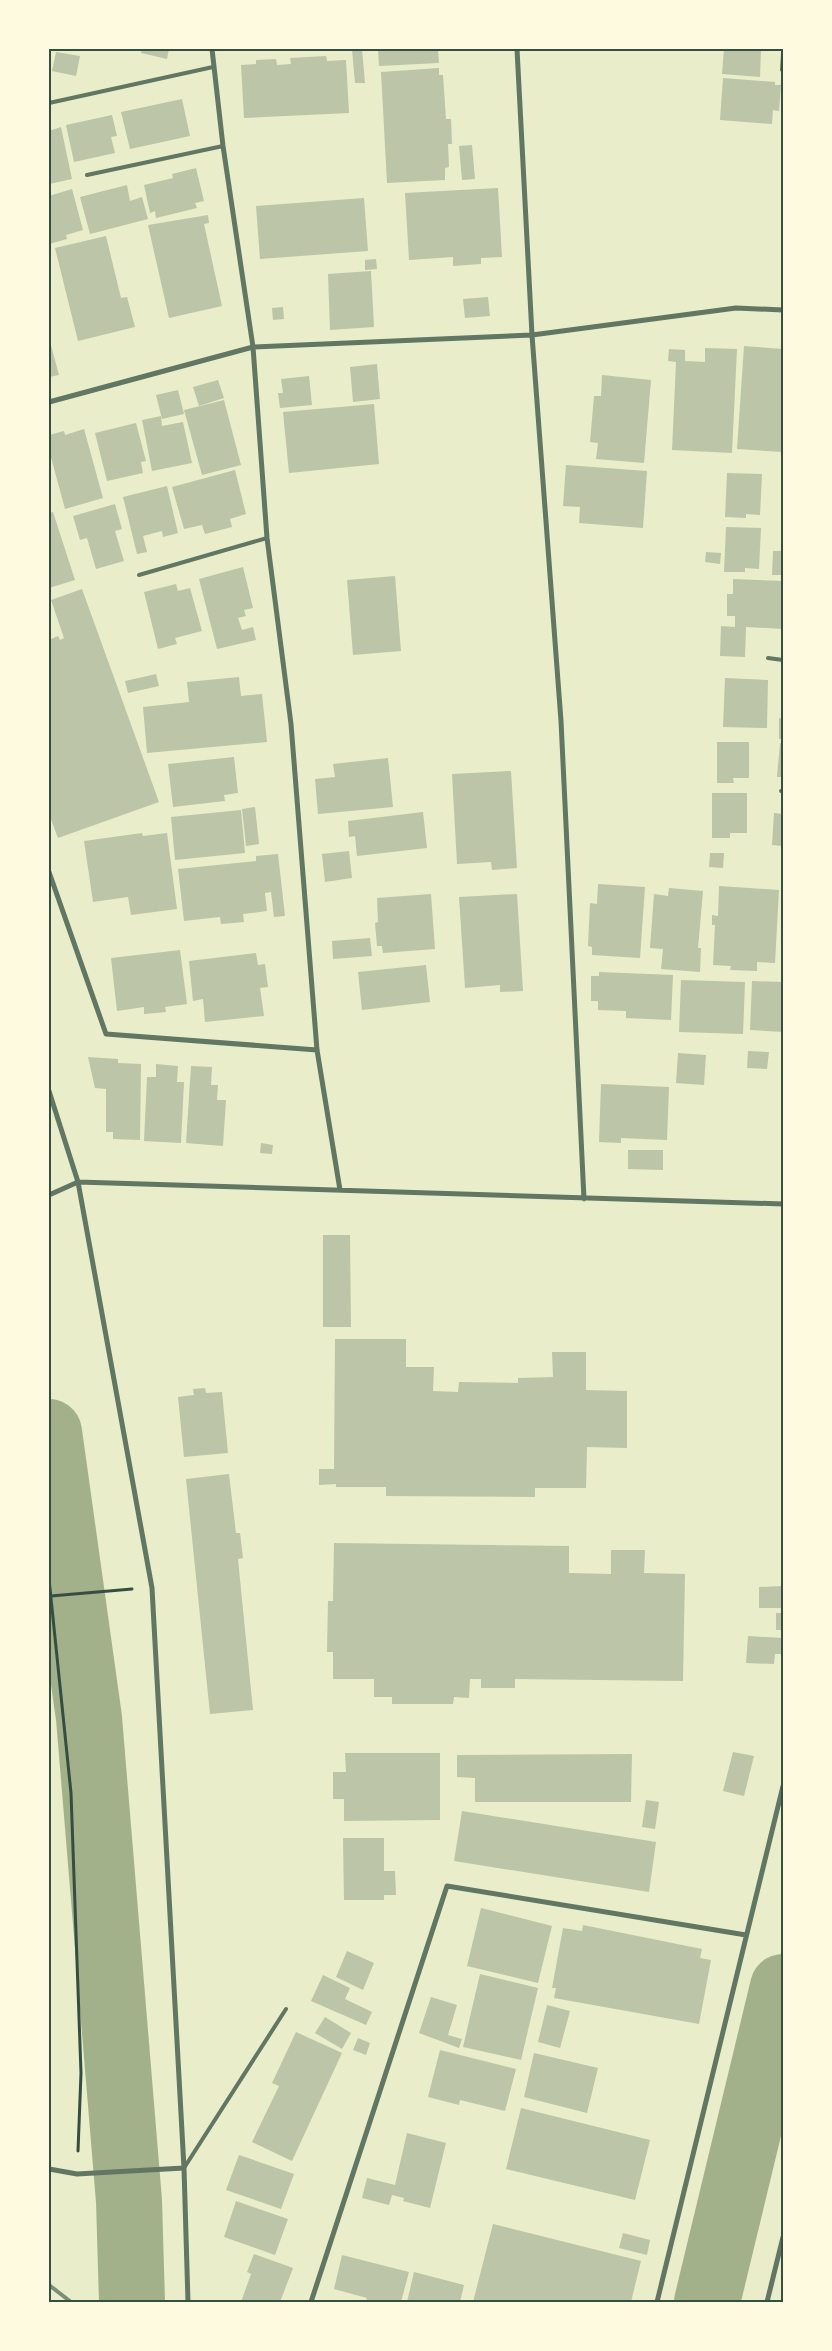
<svg xmlns="http://www.w3.org/2000/svg" width="832" height="2351" viewBox="0 0 832 2351" font-family="Jost,sans-serif">
<rect width="100%" height="100%" fill="#e9edc9"/>
<g fill="none" stroke-linecap="round" stroke-linejoin="round">
<path stroke="#a3b18a" stroke-width="66" d="M49,1432L89,1718L129,2201L132,2302
M707,2302L783,1987"/>
</g>
<path fill="#bcc5a7" d="M142,49H169L167,59L141,53Z
M352,49H362L365,83H355Z
M378,49H438L439,63L379,66Z
M724,49H761L760,77L722,74Z
M56,52L80,56L76,76L52,71Z
M326,56L327,61L346,60L349,113L244,118L241,65L256,64V60L276,59L277,65L291,64L290,58Z
M439,68V75H443L446,119H451L452,144H448L449,167L445,168V180L387,183L381,72Z
M723,78L775,82V85H781L779,111L773,110L772,124L720,120Z
M182,99L190,136L130,149L121,112Z
M112,115L117,136L111,137L115,153L74,162L66,125Z
M61,127L72,179L49,184V131Z
M472,145L475,179L462,180L459,146Z
M196,168L204,201L195,203L197,208L156,218L155,211L150,213L144,185L173,178L172,174Z
M127,185L130,201L142,197L148,219L90,234L80,197Z
M498,188L502,257L481,258V264L453,266V257L409,260L405,193Z
M72,189L83,230L66,235L67,239L49,244V196Z
M364,198L368,251L260,259L256,206Z
M208,215L209,223L204,224L222,306L169,318L148,225Z
M106,236L121,298L127,297L135,327L78,341L55,248Z
M376,259L377,269L365,270V260Z
M371,271L374,327L330,330L328,274Z
M488,297L490,316L465,318L463,299Z
M283,307L284,319L273,320L272,308Z
M49,338L59,375L49,377Z
M744,346L783,349V452L737,449Z
M705,348L737,349L732,453L672,450L676,362L668,361L669,349L685,350V361L705,362Z
M377,364L380,399L353,402L350,367Z
M602,375L651,380L644,463L596,459L598,443L590,442L594,396H601Z
M309,376L312,405L280,408L278,393H283L281,379Z
M218,380L224,398L199,406L193,387Z
M178,390L184,414L162,419L156,395Z
M224,400L241,465L202,475L184,410Z
M374,404L379,464L289,473L283,412Z
M161,416L162,426L183,422L192,463L152,471L142,420Z
M136,423L146,461L141,462L143,473L107,481L95,433Z
M84,429L103,498L65,509L49,450V435L64,431L65,435Z
M566,465L647,471L643,528L579,523L580,507L563,506Z
M235,470L246,514L230,519L232,527L205,534L202,525L184,529L172,487Z
M727,473L762,474L760,515L746,514V518L725,517Z
M167,486L178,533L163,537L162,531L143,536L147,552L137,554L123,497Z
M115,504L122,529L115,531L124,561L96,569L87,538L80,540L73,516Z
M53,512L75,580L49,588V513Z
M726,527L761,528L759,569L745,568V572H724Z
M773,551H783L782,575H772Z
M706,552L721,553L720,564L705,562Z
M243,567L253,608L244,610L246,616L238,618L242,630L253,627L256,640L217,649L199,579Z
M395,576L401,651L353,655L347,580Z
M733,579L783,581V629L746,627L745,657L720,656L721,626L735,627V616H727V594H733Z
M176,584L178,591L190,588L202,631L175,638L177,644L158,649L144,592Z
M82,589L159,802L58,838L49,814V640L58,636L60,640L64,638L51,600Z
M156,674L159,686L128,693L125,681Z
M239,677L241,696L262,694L267,742L147,753L143,707L189,702L187,682Z
M725,678L768,680L767,728L723,727Z
M779,718L783,719V739H779Z
M717,742H749V778H733L734,783H717Z
M780,743H783V777H777Z
M234,757L238,793L224,795L225,801L173,807L168,764Z
M388,758L393,807L318,814L315,779L335,777L333,764Z
M511,771L517,868L492,870L491,862L457,864L452,774Z
M712,793H747V833H730V838H712Z
M255,807L259,844L246,846L242,809Z
M241,810L245,853L175,860L171,817Z
M423,812L427,848L357,856L355,836L349,837L348,821Z
M774,813L783,814V846L772,845Z
M142,833L143,836L167,833L177,909L131,915L128,897L93,902L84,841Z
M349,851L352,878L325,882L322,854Z
M710,853H724L723,868L709,867Z
M278,854L285,916L274,917L271,892L265,893L267,911L243,914L244,922L221,924L220,917L184,921L178,869L256,861V856Z
M598,884L645,887L640,958L592,955V947L588,946L590,903L597,904Z
M719,886L779,890L775,963L757,962V971L730,970L731,966L713,965L715,925H712V915L718,916Z
M669,888L703,891L698,948H701L700,972L661,969L663,949L650,948L654,894L668,896Z
M431,894L435,949L383,953L382,946H377L375,923L378,922L377,898Z
M517,894L523,991L500,992V985L465,988L459,897Z
M370,938L372,956L333,959L332,941Z
M180,950L187,1004L165,1007L166,1012L144,1014V1007L117,1011L111,958Z
M256,953L258,965L265,964L268,987L260,988L264,1016L205,1022L203,999L193,1001L189,961Z
M426,965L430,1002L362,1010L358,972Z
M599,972L673,975L671,1020L626,1018V1011L598,1010V1001H591V976H599Z
M681,980L745,982L743,1034L679,1032Z
M752,981L783,982V1032L750,1030Z
M748,1051L769,1052L767,1069L747,1068Z
M678,1053L706,1055L704,1085L676,1083Z
M88,1057L118,1059V1063L141,1064L140,1140L113,1139V1132H106V1089L95,1088Z
M156,1064L178,1066L177,1082H184L181,1143L144,1141L147,1077H156Z
M191,1066L212,1067L211,1085H218L217,1100H226L223,1146L186,1143Z
M601,1084L669,1087L667,1140L621,1138V1143L599,1142Z
M261,1143L273,1145L272,1154L260,1153Z
M628,1150H663V1170L628,1169Z
M323,1235H350L351,1327H323Z
M335,1339H406V1367H434L433,1391L458,1392L459,1382L518,1383V1378L553,1377L552,1352H586V1390L627,1391V1448L587,1447L586,1488H535V1497L386,1496V1487H336V1484L319,1485V1469H334Z
M205,1388L206,1393L222,1392L228,1453L184,1457L178,1397L194,1395L193,1389Z
M229,1474L236,1533H240L243,1558L238,1559L253,1710L210,1714L186,1479Z
M334,1543L569,1546V1573L611,1574V1550H645L644,1573L685,1574L683,1681L515,1679V1688H481V1679H470L469,1698L454,1697L453,1704H392V1697H374V1679H333V1652H327L328,1601H333Z
M783,1586V1608H759V1587Z
M776,1613H783V1630H776Z
M748,1636L783,1638V1654H775L774,1664L746,1663Z
M733,1752L754,1756L744,1796L723,1791Z
M345,1753H440V1820L344,1821V1799H333V1772H346Z
M632,1754L631,1802H475V1778L457,1777V1755Z
M646,1800L659,1802L655,1829L642,1827Z
M462,1811L656,1842L649,1892L454,1861Z
M343,1838H384V1871H395L396,1895H384V1900H344Z
M481,1908L552,1926L538,1983L467,1966Z
M583,1925L702,1949L700,1958L711,1960L699,2024L554,1998L556,1988H552L563,1928L582,1931Z
M347,1951L374,1963L363,1990L336,1977Z
M480,1974L538,1988L521,2060L463,2047Z
M323,1975L350,1988L345,1999L372,2012L366,2025L311,2001Z
M431,1997L457,2005L448,2035L462,2039L459,2048L419,2033Z
M547,2005L570,2011L560,2048L538,2042Z
M325,2017L351,2033L342,2049L315,2033Z
M296,2032L342,2053L292,2161L252,2142L279,2086L272,2083Z
M358,2038L370,2043L366,2055L353,2050Z
M440,2050L516,2069L505,2111L460,2100L459,2105L428,2097Z
M534,2053L598,2068L587,2113L524,2097Z
M521,2108L650,2140L635,2200L506,2169Z
M407,2133L446,2143L430,2208L403,2201L404,2198L392,2195L389,2205L362,2198L367,2178L395,2185Z
M239,2155L294,2174L281,2209L226,2190Z
M236,2201L288,2219L275,2255L224,2237Z
M493,2224L641,2261L631,2302H473Z
M623,2233L650,2240L647,2255L619,2248Z
M254,2254L293,2268L280,2302H241L251,2274L247,2272Z
M342,2255L409,2272L401,2302H369L366,2301L367,2298L334,2289Z
M414,2272L464,2285L460,2302H407Z"/>
<g fill="none" stroke-linecap="round" stroke-linejoin="round">
<path stroke="#344e41" stroke-width="3" d="M49,1579L71,1793L81,2073L78,2151
M51,1596L132,1589"/>
<path stroke="#617663" stroke-width="4" d="M782,70L783,54
M49,103L213,67
M87,175L223,146
M139,575L267,538
M768,658L783,660
M781,791H783
M184,2168L286,2009"/>
<path stroke="#617663" stroke-width="5" d="M212,49L223,146L253,347L267,538L291,724L317,1050L340,1190
M517,49L532,335L561,721L584,1199
M49,402L253,347L532,335L736,308L783,310
M49,872L106,1034L317,1050
M49,1091L78,1182L152,1588L184,2168L188,2302
M49,1195L78,1182L783,1204
M49,2169L77,2174L184,2168
M311,2302L447,1886L746,1935
M657,2302L783,1786
M767,2302L783,2237"/>
<path stroke="#7c8e77" stroke-width="4" d="M49,2285L71,2302"/>
</g>
<rect width="832" height="2351" fill="none" stroke="#fefae0" stroke-width="100"/>
<rect x="50" y="50" width="732" height="2251" fill="none" stroke="#344e41" stroke-width="2"/>
</svg>
